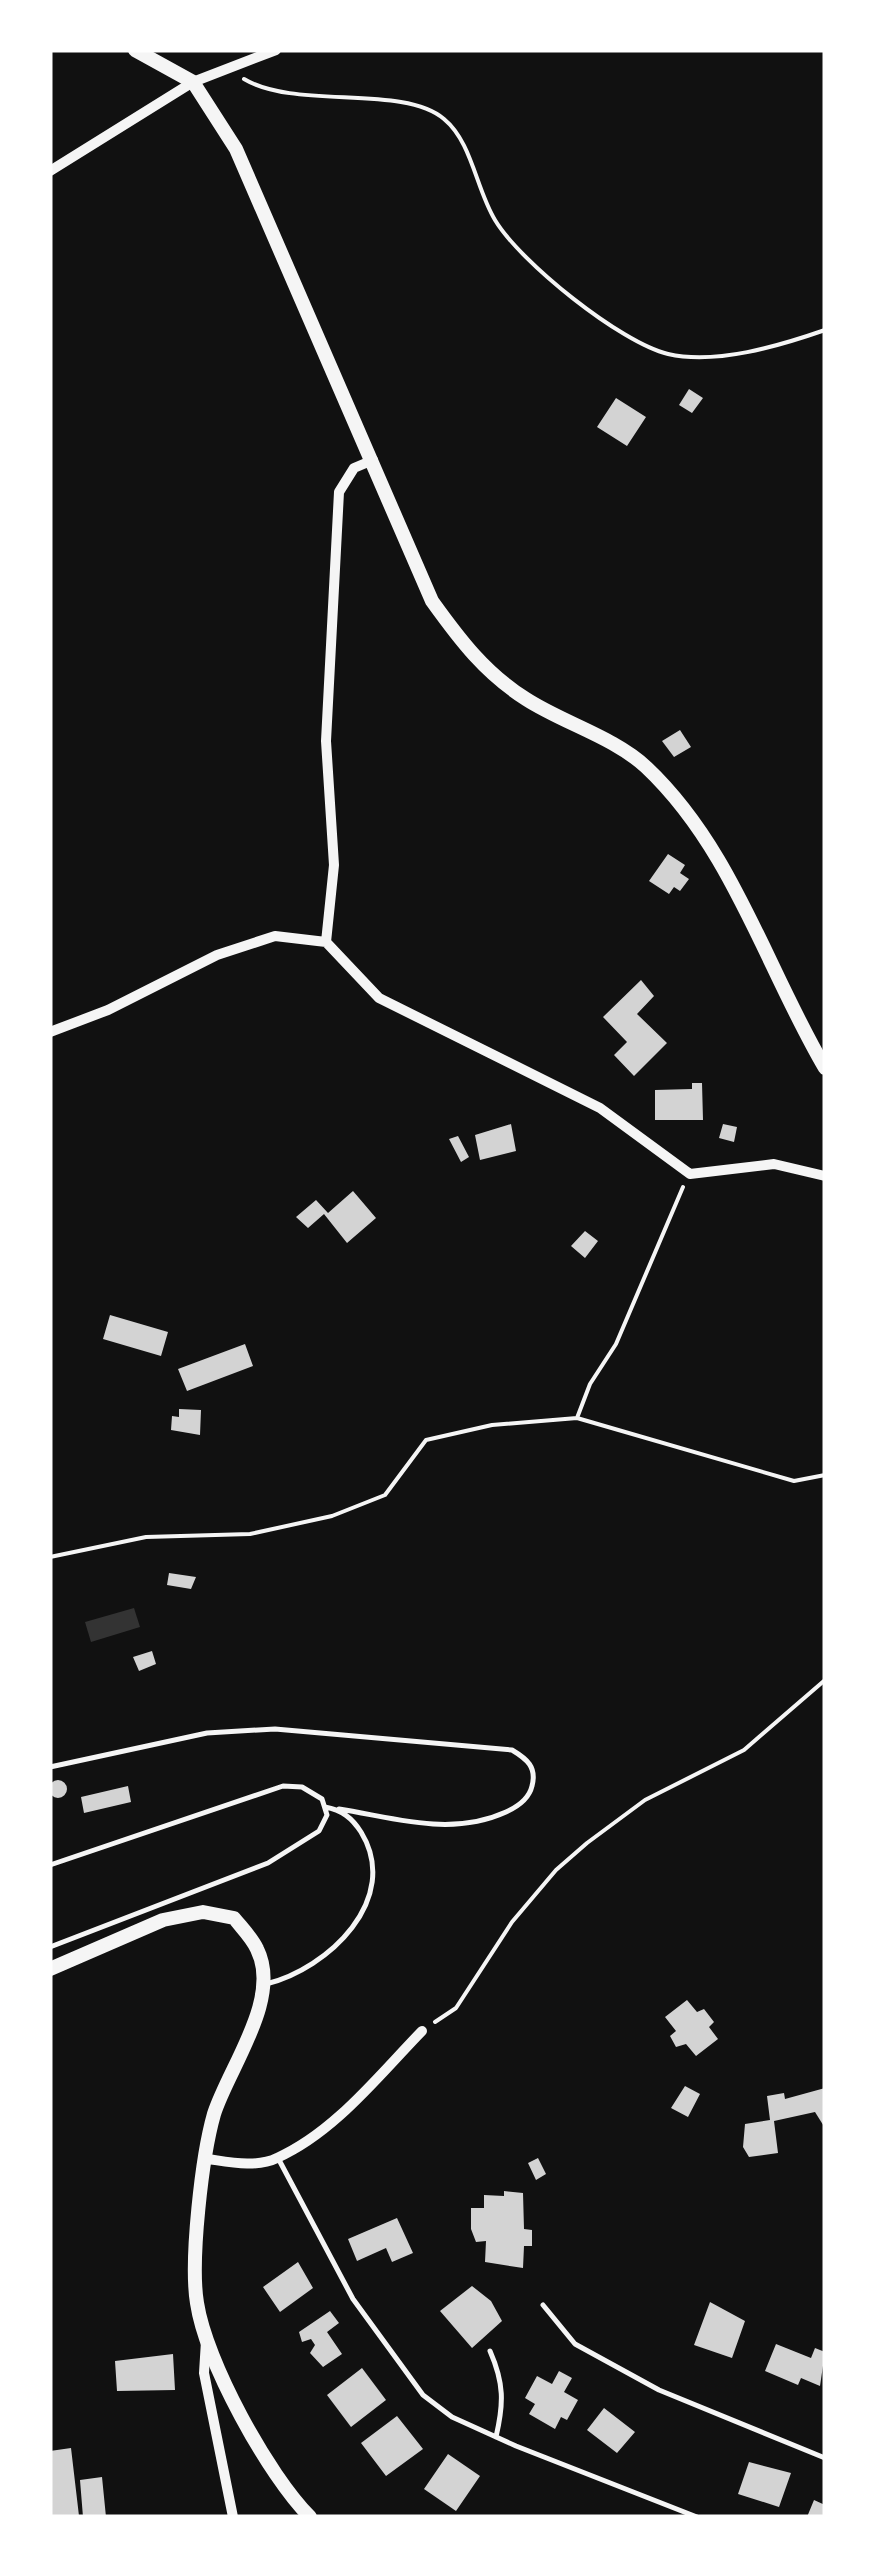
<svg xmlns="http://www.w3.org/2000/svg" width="875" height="2567" viewBox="0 0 875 2567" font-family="'Exo 2',sans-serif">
<rect width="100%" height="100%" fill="#111"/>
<path fill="#333" d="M134,1608L140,1627L91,1642L85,1622Z"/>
<path fill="#d3d3d3" d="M689,389L703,398L692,413L679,405Z
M616,398L646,417L627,446L597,427Z
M680,730L691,747L674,757L662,741Z
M668,854L685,865L680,873L689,879L680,891L674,887L669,894L649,881Z
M641,980L654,996L637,1014L667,1043L634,1076L614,1055L627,1042L603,1017Z
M692,1083H702L703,1120H655V1090L692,1089Z
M511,1124L516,1151L480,1160L475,1135Z
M723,1124L737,1127L734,1142L719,1138Z
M458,1136L469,1157L461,1162L449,1139Z
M353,1191L376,1218L347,1243L324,1214L308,1228L296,1217L316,1200L328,1213Z
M585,1231L598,1241L585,1258L571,1246Z
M110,1315L168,1332L161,1356L103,1339Z
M245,1344L253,1366L187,1391L178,1369Z
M179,1409L201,1410L200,1435L171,1430L172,1416L179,1417Z
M169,1573L196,1577L191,1589L167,1585Z
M152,1651L156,1664L139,1671L133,1657Z
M49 1789a9 9 0 1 1 18 0a9 9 0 1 1-18 0Z
M128,1786L131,1802L84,1813L81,1797Z
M687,2000L697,2012L704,2009L714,2022L709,2027L718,2039L696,2056L686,2044L676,2047L670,2036L676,2031L665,2017Z
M685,2086L700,2094L688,2117L671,2108Z
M825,2088V2128L815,2112L774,2121L778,2153L749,2157L743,2147L745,2124L770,2120L767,2096L784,2093L785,2099Z
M538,2158L546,2174L536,2180L528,2163Z
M504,2191L523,2193L524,2229L532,2230V2246H524L523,2268L485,2262L486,2241L476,2242L471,2229V2208H484V2195L504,2196Z
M397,2218L413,2253L392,2262L386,2248L357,2261L348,2239Z
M298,2262L313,2288L280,2312L263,2287Z
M472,2286L491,2301L502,2321L472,2348L440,2311Z
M710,2302L745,2321L732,2358L694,2345Z
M330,2311L339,2323L327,2332L342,2354L323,2367L310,2353L315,2345L311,2339L302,2342L299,2332Z
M776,2344L811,2358L815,2348L825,2352L820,2386L801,2378L798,2385L765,2371Z
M173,2354L175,2390L117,2391L115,2361Z
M362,2368L386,2400L351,2427L327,2395Z
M559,2371L572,2378L564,2392L578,2400L567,2420L561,2417L555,2429L529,2414L535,2404L525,2398L537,2376L552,2384Z
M604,2408L635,2432L617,2453L587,2430Z
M397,2416L423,2449L386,2476L361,2443Z
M71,2448L79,2516L50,2517V2451Z
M448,2454L480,2476L456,2511L424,2489Z
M749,2462L791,2473L779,2507L738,2494Z
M102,2477L106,2517H83L80,2480Z
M814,2500L825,2505V2517H807Z"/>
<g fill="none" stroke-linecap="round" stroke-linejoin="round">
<path stroke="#f5f5f5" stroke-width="4" d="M244,79C296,110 403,84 444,119C472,142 476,189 495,220C520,262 621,343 668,354C716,365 779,346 825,330
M577,1418L590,1384L616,1344L683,1187
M50,1557L146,1537L250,1534L332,1516L385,1495L426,1440L492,1425L577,1418L794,1481L825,1475
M435,2022L456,2008L512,1922L556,1870L587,1843L645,1800L744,1750L825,1680"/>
<path stroke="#f5f5f5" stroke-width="5" d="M50,1767L207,1733L275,1729L512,1750C527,1759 537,1767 532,1786C529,1799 517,1807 506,1812C451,1837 396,1818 339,1809
M50,1865L283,1786L302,1787L322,1799L327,1815L319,1831L268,1863L50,1947
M266,1984C328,1969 402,1899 361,1832C352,1818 342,1810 325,1807
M278,2158L353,2299L423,2395L452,2417L516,2446L697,2517
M543,2305L575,2344L659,2390L825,2458
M490,2351C504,2383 504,2403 496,2437"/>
<path stroke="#f5f5f5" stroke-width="10" d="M50,171L193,82L276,50
M326,942L334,865L326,741L339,492L354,468L373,460
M50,1032L108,1010L217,955L275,936L326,942L379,998L600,1108L690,1174L774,1164L825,1176
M208,2159C229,2162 257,2168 277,2158C335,2132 379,2075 422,2031
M206,2341L204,2373L233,2517"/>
<path stroke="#f5f5f5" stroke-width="14" d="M135,50L193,82L236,149L432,601C460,640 485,673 526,699C563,723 614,737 646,767C733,849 766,968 825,1068
M50,1969L163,1920L203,1912L234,1918C242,1928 252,1938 257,1949C282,1999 229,2067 214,2114C202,2156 190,2261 197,2303C206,2362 268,2475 310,2517"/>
</g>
<rect width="875" height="2567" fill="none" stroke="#ffffff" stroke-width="105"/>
</svg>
